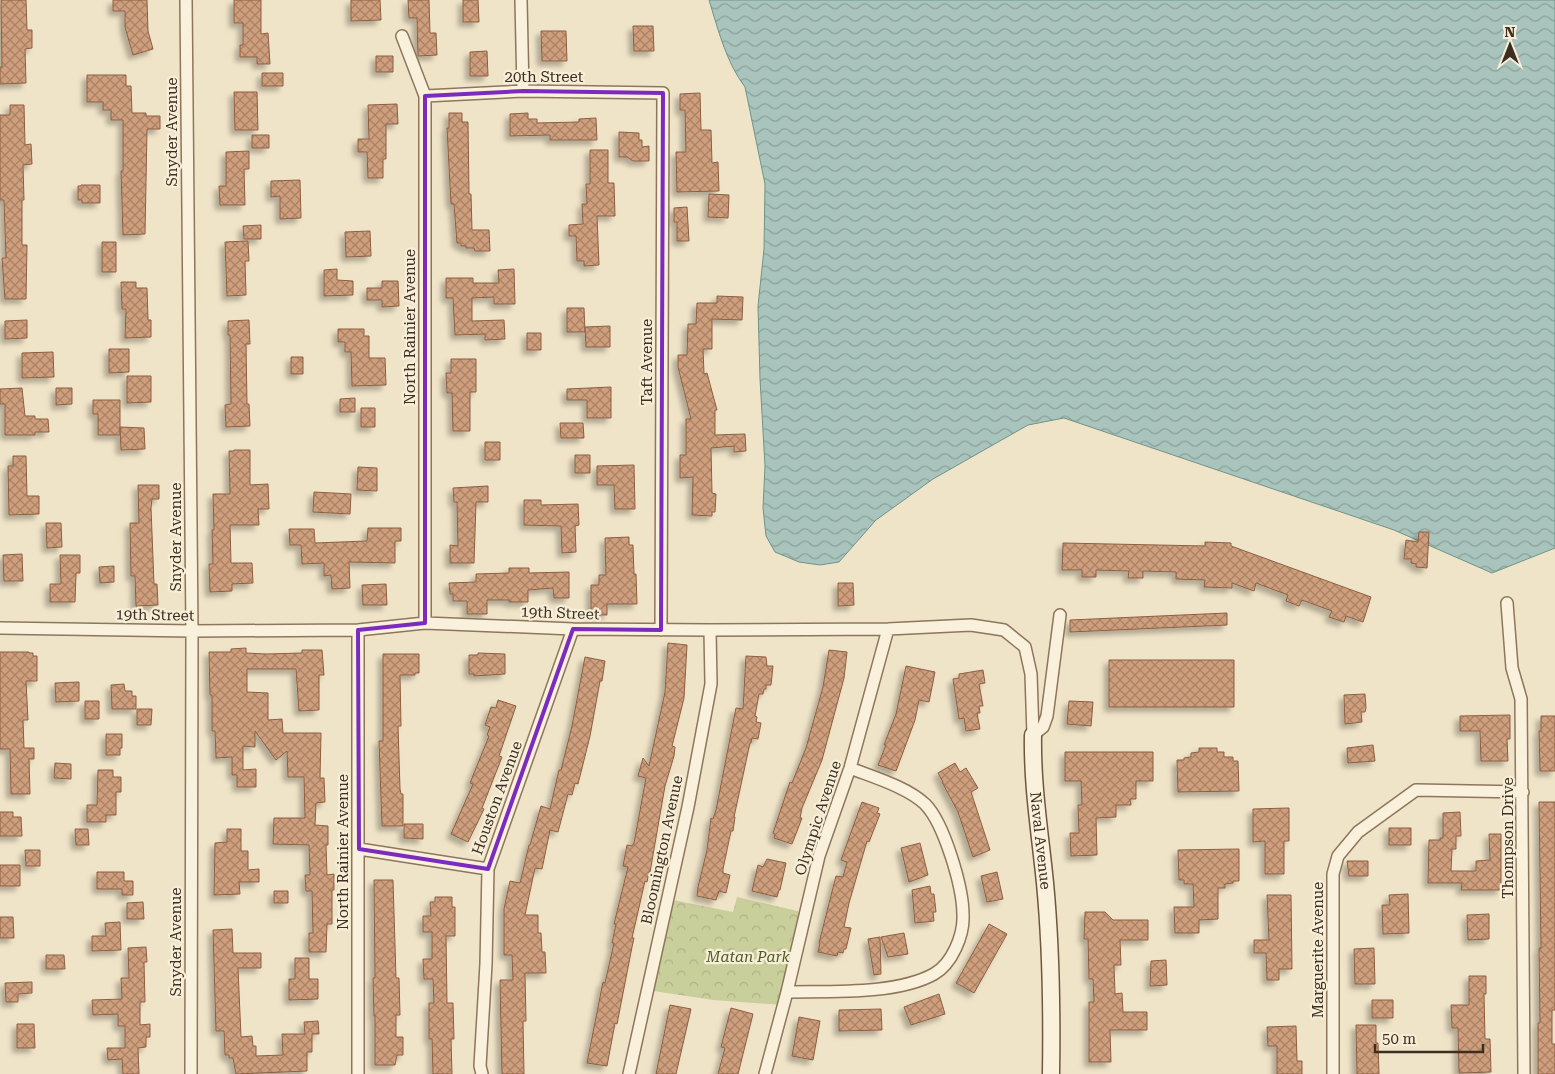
<svg xmlns="http://www.w3.org/2000/svg" width="1555" height="1074" viewBox="0 0 1555 1074" font-family="'Roboto Serif',serif">
<defs>
<pattern id="park-crowns" width="20" height="18" patternUnits="userSpaceOnUse" patternTransform="scale(1.25)"><rect width="20" height="18" fill="#c9cf9b"/><path d="M2 6a3 3 0 1 1 6 0M12 15a3 3 0 1 1 6 0" fill="none" stroke="#aeb285"/></pattern>
<pattern id="water-waves" width="16" height="10" patternUnits="userSpaceOnUse" patternTransform="scale(1.25)"><rect width="16" height="10" fill="#a9c4bc"/><path d="M0 5q4-4 8 0t8 0" fill="none" stroke="#8ba098"/></pattern>
<pattern id="building-cross-hatch" width="8" height="8" patternUnits="userSpaceOnUse" patternTransform="scale(1.25)"><rect width="8" height="8" fill="#cf9f7d"/><path d="M0 0l8 8M0 8l8-8" fill="none" stroke="#a98266"/></pattern>
<filter id="shadow"><feDropShadow dx="-4.5" dy="4.5" stdDeviation="2.5" flood-color="#0004"/></filter>
</defs>
<rect width="100%" height="100%" fill="#f0e4c8"/>
<path fill="url(#park-crowns)" d="M737,897L806,913L783,1005L713,1000L647,990L668,899L733,912Z"/>
<path fill="url(#water-waves)" stroke="#6f938a" d="M709,0H1555V548L1492,573L1394,530L1064,418L1028,425L933,479L876,520L839,562L820,565L799,562L775,552L766,536L763,508L765,466L760,379L758,306L764,249L765,184L745,87C726,62 718,29 709,0Z"/>
<path fill="url(#building-cross-hatch)" stroke="#8d5f41" filter="url(#shadow)" d="M1,0H26L27,30H32V48L25,49L26,83L0,84V67H2Z
M113,0H147L148,31L153,49L133,55L125,27V11H113Z
M234,0H261V34L268,33L270,64H257V57H240V45H243V23H234Z
M351,0H380L381,20L351,21Z
M408,0H429L430,33H436L437,55L418,56L417,18H409Z
M463,0H478L479,22H463Z
M633,26H653L654,51H634Z
M541,31H566L567,61H542Z
M487,51L488,76H470V52Z
M376,56H393V72H376Z
M262,73H283V86H262Z
M87,75H126V86H131L132,113H146V116H160V129H147L145,234L123,235L121,171H123V120H111V110H103V102H87Z
M234,92H257L258,130H235Z
M700,93L701,130H711L712,163L718,162L719,191L677,192L676,152H686L685,110H680V94Z
M397,104L398,124H386V159H383V178H368L367,152H358V139H369L368,105Z
M10,105H24L25,145L31,144L32,164L23,165L24,200H22V245H27L26,299H5L2,258H6L4,200H0V115H10Z
M449,113H462V122H468L469,194H471L472,230H489L490,251H475L474,248H466V246H461V243H457L454,204H451L447,128H449Z
M528,113V119H537V123L579,122V119L596,118L597,140H550V135L510,136V114Z
M619,132L639,133V140H642V147L649,146V161H633L627,157H619Z
M252,135H269V148H252Z
M590,150H608V183H614L615,216H597L599,265L584,266V261H577L576,236H569V225L583,224L582,204H587L586,184H590Z
M249,151V169H244L245,205H220L219,186H226V152Z
M300,180L301,218L280,219V196L271,197V181Z
M81,185H100V203H82V200H78V186H81Z
M709,194L729,195L728,218L708,217Z
M687,207L689,241H677V222H674V208Z
M261,225V239H244L243,226Z
M370,231L371,256L346,257L345,232Z
M248,241L249,261H245L246,295L227,296L225,242Z
M102,242H116V272H102Z
M337,269V280L353,281V295L324,296V270Z
M514,269L515,304H494V297L472,298V321L504,320L505,339L485,340V334L455,335L453,298H446V278H473V283H499L498,270Z
M382,281H398L399,306L382,307V300H367V288H382Z
M121,282H136V288H147L148,320H151V337L125,338L126,309H122Z
M717,296L743,297L742,320L712,319V349H703L704,374L707,373L717,410H715V435L745,434L746,451L734,452V446L711,448L712,493L716,494L715,512H712V516L692,515L693,477L680,478V455H686V419H691L678,367V355H687L688,324H696L697,303H717Z
M567,308H584L585,332H567Z
M27,320V338L5,339V321Z
M249,320L250,344H246L247,404H249L250,426L226,427L225,405L231,404L230,335H228V321Z
M610,326V347H586L585,327Z
M338,329H364V336H369V358H385L386,385L352,386L351,352H345V342H338Z
M527,333H541V350H527Z
M109,349H129V372L109,373Z
M53,352L54,377L22,378V353Z
M291,357H303V374H291Z
M451,359H476V392H470V431H453L452,393H447L446,373H451Z
M127,376H151V402L127,403Z
M611,387V418H587V400H567V389Z
M22,388L25,416H35V419H48L49,432H35V435H5V404H0V389Z
M56,388H72V404L56,405Z
M355,398V412H340V399Z
M93,400H120V435H98V414H93Z
M361,408H375V427H361Z
M560,423H583L584,438H561Z
M120,427L144,428L145,449L121,450Z
M485,442H500V460H485Z
M234,450H250V485L268,484L269,509H258L259,525H230L231,563H252L253,583L232,584V591L210,592L209,564H213L212,530H214L213,494H230L229,451H234Z
M575,455H590V473H575Z
M13,456H26L27,496H39V514L9,515L8,466H13Z
M634,465L635,509H615L614,485H597V466Z
M358,467L377,468V491L357,490Z
M138,485H159V499H152L151,508L154,584H157L158,605L136,606L135,576H131L130,523H139Z
M488,486V502H476L474,563H450V545L458,546L457,502H454L453,488Z
M314,492L351,494L350,514L313,512Z
M524,500H541V505L578,504L579,525L575,526L576,552L562,553L561,526L524,525Z
M46,523H61L62,547L47,548Z
M368,528H401V541H395V563L349,562L350,588L332,589L331,575L324,576V563L302,564L301,545H290L289,529H314L315,543L367,541Z
M1419,532H1429L1427,568L1416,567V564L1411,563V559H1404L1406,540L1418,542Z
M629,537V545H633L634,574H636L637,604H607V615H591V585H599V575H606L605,538Z
M1205,542L1231,543V546L1371,597L1363,622L1346,616L1344,622L1329,617L1332,611L1302,600L1299,606L1286,601L1288,595L1256,583L1254,591L1232,583V588L1204,587L1205,580L1176,579V572L1143,571V578H1128L1129,571L1096,570V577H1082V570H1062L1063,543L1205,546Z
M22,554L23,581H4L3,555Z
M60,555H80V573H76L75,602H50V584H61Z
M114,566V582L100,583L99,567Z
M509,568H529V573L569,572V598H554L553,588L528,590V602H509V600H487V614H467V601H453V594H450L449,583L476,582V574L509,573Z
M838,583H853L854,605L838,606Z
M386,584L387,605H363L362,585Z
M1227,613V625L1070,632V620Z
M668,643L687,645L684,698L672,746L675,747L674,756L665,786L650,872H649L647,882L645,881L632,938H634L632,947L617,1024L615,1023L607,1066L587,1063L603,982L605,983L614,943H612L616,924H614L628,867L623,866L627,845L632,846L634,843L646,778L638,776L643,758L649,766L665,692Z
M246,648V653L266,654L302,653V650H322L324,675H319V710L299,711L296,669H247V692L268,693V720L282,719L283,733H321L320,778H324L325,802L316,803L315,825L328,826V845H326L327,875L334,874V890H332V924H327L326,952H309V933H313L312,891H306L305,875H310L309,845L273,844L274,818H305L304,777H288L287,751L276,760L255,731V747L243,746V770L256,769V787H237V775H232V757L216,758L215,731H212V695H210L209,652H231V649Z
M829,650L847,652L844,678L822,760L802,808L800,818H802L792,844L774,838L775,834L773,833L790,782L792,783L806,748L823,687Z
M0,652H29V653H33V656H37V681H26L28,720H23L24,748H34V759H29L30,794H11L10,749H0Z
M478,653L505,654V674L474,676V674H469V655H478Z
M383,654H419V673H415V675H400L401,726H398L400,789L401,794H403V826H382L379,741H383Z
M746,656L766,657L767,666H773L771,685H766V689H764L763,694H759L755,716L757,717L756,722L761,723L758,739L752,738L751,743H750L734,817H735L733,831H731L723,869V873L730,875L726,893L719,891L716,900L697,896L698,887L707,850L711,818L713,819L716,810L736,708L743,709Z
M585,657L605,661L602,681H600L590,736L578,784L575,783L572,795L568,794L558,832L550,830L542,869L535,868L525,915H538V933H541L542,952H545L546,973H525L526,1021H523L524,1074H502L500,980H513L512,955H504V909L510,881L520,883L529,845H530L541,806L550,809L559,770H561L572,726Z
M1109,660H1234V707H1109Z
M906,666L935,672L929,702L919,700L915,720L896,771L878,765L886,745H884L896,714Z
M983,670L985,683L979,684L983,706H979L980,713H977L980,729L966,731L964,718L959,719L953,679L959,678V674Z
M79,682V701L56,702L55,683Z
M124,684L125,691H132V696H136V709H112L111,685Z
M1365,694L1366,708L1365,712H1361L1362,722L1345,724L1344,695Z
M498,700L516,706L499,756L502,757L482,808L484,809L468,842L451,834L473,784L470,783L489,736L487,735L490,727L485,725L491,707L496,708Z
M85,701H99V719H85Z
M1069,701L1093,702L1091,726L1067,724Z
M137,709H152L151,725H137Z
M1510,715V739H1507L1508,761H1481L1480,731H1460V716Z
M1541,716H1555V771H1540L1539,731H1541Z
M106,734H122V748H120V755H106Z
M1373,745L1375,761L1348,763L1347,748Z
M1199,748H1217V752H1224V757H1233V761H1238L1239,791L1178,792L1177,760H1184V758L1191,757V753L1199,752Z
M1065,752H1153V781H1136V799H1130L1131,805H1116V817L1096,818L1097,855L1071,856L1070,833H1079L1078,805H1082L1081,781H1065Z
M55,763L71,764V779L54,778Z
M955,763L960,772L966,768L978,788L971,792L990,850L973,857L958,812L942,782H943L938,773Z
M98,770H113V777H121V792H116V815H106V822H87V805H97Z
M862,802L879,808L877,813L880,814L869,842L867,841L849,903L844,927L851,928L846,949H844L843,953L838,952L837,956L818,952L820,943H819L836,876L843,877L847,862L841,860Z
M1539,802H1555V1010H1552V1044H1555V1074H1538V1023H1540L1539,948H1541Z
M1289,808V841H1284V874H1265V841L1253,842V809Z
M0,812H13V817H21L22,836H0Z
M1460,812L1461,836H1456V849H1452L1451,871H1476V861L1490,860L1489,834H1501V890H1461L1462,883H1428L1429,840H1440V838H1443V813Z
M404,824H423V839L404,838Z
M1389,828H1411V845H1389Z
M75,829H88L89,845H76Z
M227,829H241V851H248V870L259,869V882H239L240,894L214,895L215,843L227,842Z
M920,843L928,875L909,882L901,848Z
M1239,849V881H1233V883L1225,884V888H1218V919L1199,920V933H1175L1174,907H1194L1193,884H1184V880H1179L1178,850Z
M25,850H40V866H26Z
M767,859L786,863L780,890H779L777,897L752,891L758,865L763,867Z
M1347,861H1368V876H1349Z
M0,865H20V886H0Z
M97,872H124V881H133V895H122V889H97Z
M997,872L1003,899L987,902L981,876Z
M374,880H393L396,978H399L400,1015H396V1037H403V1055H397L395,1065H375V1016H374L373,978H375Z
M930,886L931,894H934L936,912H933L934,921L915,923L912,890Z
M274,891H288V903H274Z
M1408,894L1409,933L1383,934L1382,905H1390L1389,895Z
M1267,895H1291L1292,969H1279V980H1267L1266,953H1254V940H1269Z
M435,897H452V907H455V936H446L447,1003H453L454,1039H451L452,1074H433L432,1039H429V1003H434L433,979H424L423,959H432V932H423V916H431L430,902H435Z
M143,902L144,919H127V903Z
M1085,912H1105L1113,920H1148V940H1120L1121,965H1114L1115,994L1122,993L1123,1012H1147V1030H1110L1111,1062H1089V1002H1094L1093,979H1089L1088,939H1084Z
M1489,914V939L1468,940L1467,915Z
M0,917H13L14,938H0Z
M120,922L121,950L92,951V936H106L105,923Z
M989,924L1007,934L974,993L956,983Z
M232,929L233,953H261V968H238L241,1037L252,1036L253,1046H256V1056L283,1055L282,1034H305L304,1022L318,1021L319,1034H312V1052H307V1071L236,1074L233,1058H229V1055H225L224,1031H216L213,930Z
M904,933L908,954L888,957L881,937Z
M880,937L881,974L874,975L868,939Z
M146,947L147,962H144L145,1002H140V1025L150,1024V1037H146V1047L138,1048L139,1074H123L122,1059L108,1060L107,1048H125V1026H118V1014L93,1015L92,1000L122,999L121,978H129L128,948Z
M1374,948L1375,984H1355L1354,949Z
M46,955H64L65,969H46Z
M295,958H309V979H318V999L289,1000V979H295Z
M1166,960L1167,985L1150,986L1151,961Z
M1469,976H1486V994H1484L1485,1039H1490L1491,1072L1459,1073L1458,1028H1452L1451,1005H1469Z
M32,982V993L18,994V1002H6L5,983Z
M939,994L945,1014L911,1025L904,1007Z
M1372,1000H1393V1018H1372Z
M670,1005L691,1009L676,1074H656Z
M731,1008L753,1014L738,1074H718L725,1048L721,1047Z
M881,1009L882,1030L839,1031V1010Z
M799,1017L820,1021L813,1060L792,1056Z
M17,1024H34L35,1048H17Z
M1356,1025H1376V1043H1378L1379,1074H1357Z
M1296,1026L1297,1061H1302V1074H1277V1046H1268L1267,1027Z"/>
<g fill="none" stroke-linecap="round" stroke-linejoin="round">
<g stroke="#8d765c" stroke-width="14">
<path id="street" d="M186,0L192,631L191,1074
M521,0L523,91
M402,36L425,96V623
M425,96L523,91L663,93L661,630
M1507,603L1512,668L1521,699L1524,1074
M0,628L192,631L358,630L425,623L573,629L710,630L888,629L971,625L1004,630L1025,647L1031,674L1033,735
M358,630V1074
M1033,735L1043,727L1047,716L1060,615
M359,849L488,869
M787,992C830,991 896,995 934,974C952,964 964,935 963,915C963,887 944,823 925,804C907,787 873,777 850,768
M482,1074L480,1066L486,964L488,869L573,629
M629,1074L688,807L711,684L710,630
M765,1074L787,992L819,856L850,768L888,629
M1333,1074V874L1338,856L1358,832L1416,790L1523,792"/>
</g>
<g stroke="#6f573f" stroke-width="19">
<g id="secondary">
<path id="s1" d="M1033,735C1032,785 1040,833 1045,883C1051,946 1052,1010 1051,1074"/>
</g>
</g>
<use href="#street" stroke="#faf1dc" stroke-width="11"/>
<use href="#secondary" stroke="#faf1dc" stroke-width="16"/>
</g>
<path fill="none" stroke="#7b2cbf" stroke-width="4" stroke-linejoin="round" d="M523,91L663,93L661,630L573,629L488,869L359,849L358,630L425,623V96Z"/>
<g text-anchor="middle" stroke-width="4.5" stroke-linejoin="round" paint-order="stroke">
<g font-size="15" fill="#3d2e20" stroke="#f7eed8">
<text x="544" y="82">20th Street</text>
<text transform="translate(172 132) rotate(-90)" y="5">Snyder Avenue</text>
<text transform="translate(410 327) rotate(-90)" y="5">North Rainier Avenue</text>
<text transform="translate(647 362) rotate(-90)" y="5">Taft Avenue</text>
<text transform="translate(176 537) rotate(-90)" y="5">Snyder Avenue</text>
<text transform="translate(560 613) rotate(2)" y="5">19th Street</text>
<text transform="translate(155 615) rotate(1)" y="5">19th Street</text>
<text transform="translate(497 798) rotate(-70)" y="5">Houston Avenue</text>
<text transform="translate(818 818) rotate(-72)" y="5">Olympic Avenue</text>
<text transform="translate(1508 838) rotate(-90)" y="5">Thompson Drive</text>
<text dy="5" stroke="none"><textPath href="#s1" startOffset="106">Naval Avenue</textPath></text>
<text transform="translate(662 850) rotate(-78)" y="5">Bloomington Avenue</text>
<text transform="translate(343 852) rotate(-90)" y="5">North Rainier Avenue</text>
<text transform="translate(176 942) rotate(-90)" y="5">Snyder Avenue</text>
<text transform="translate(1318 950) rotate(-90)" y="5">Marguerite Avenue</text>
</g>
<g font-size="15" font-style="italic" fill="#4d5a26" stroke="#f7eed8">
<text x="748" y="962">Matan Park</text>
</g>
</g>
<g transform="translate(1510 45)" stroke="#f7eed8" stroke-width="4" paint-order="stroke">
<path d="M0-4L9 19L0 12L-9 19Z" fill="#3d2e20"/>
<text y="-8" font-size="14" font-weight="bold" text-anchor="middle" fill="#3d2e20">N</text>
</g>
<path d="M1375 1044v8h108v-8" fill="none" stroke="#3d2e20" stroke-width="2.5"/>
<text x="1382" y="1044" font-size="15" fill="#3d2e20" stroke="#f7eed8" stroke-width="4" paint-order="stroke">50 m</text>
</svg>
